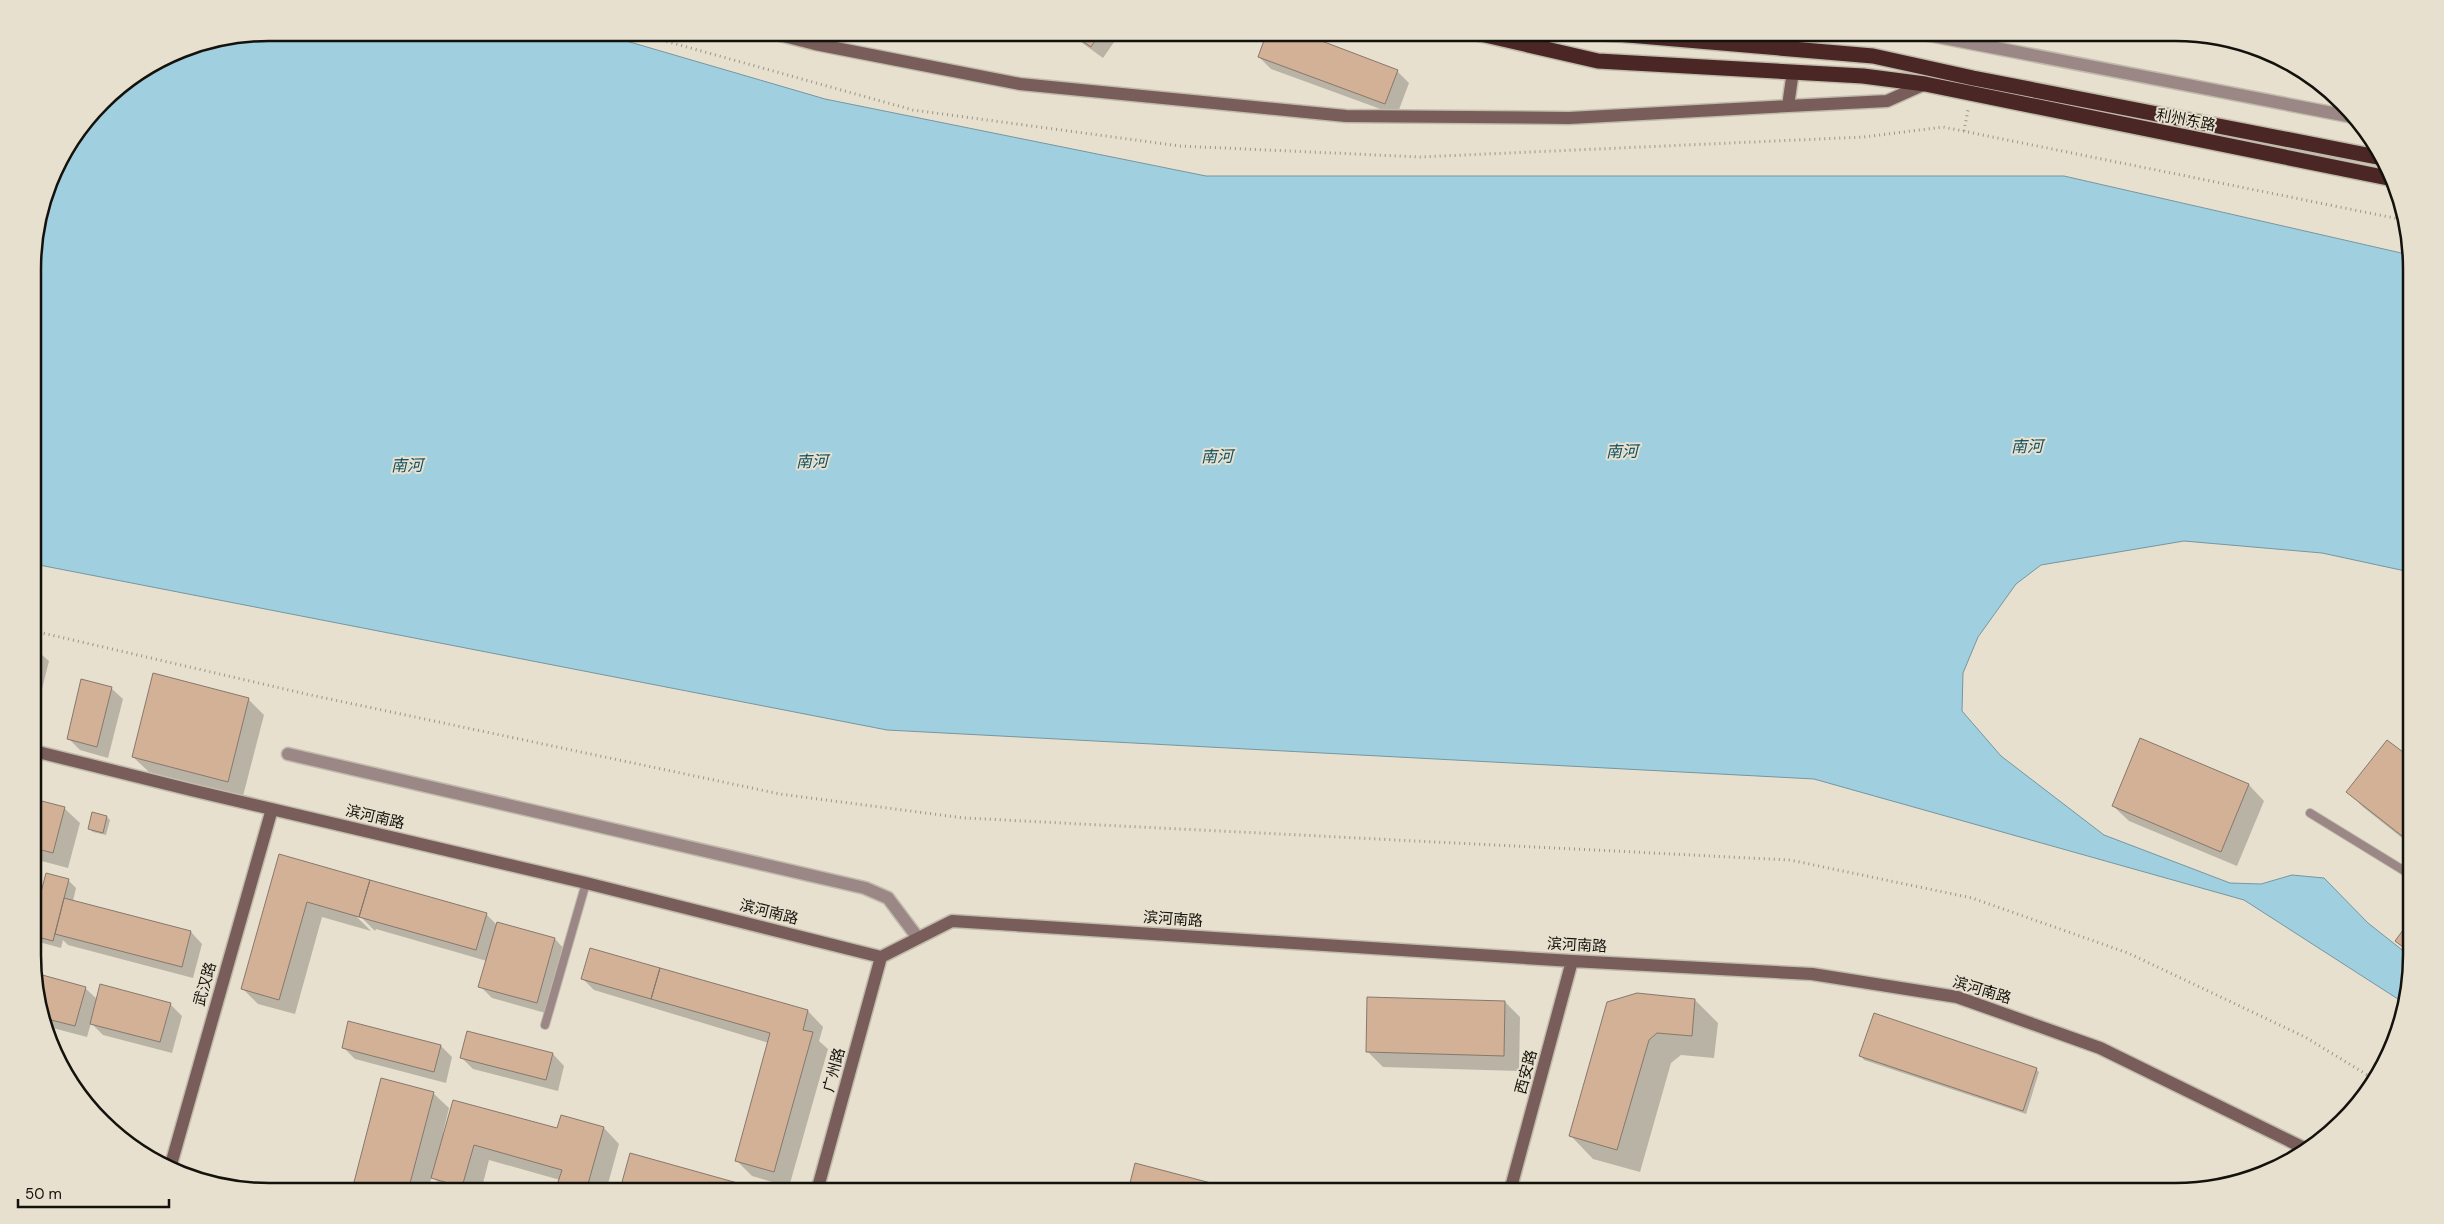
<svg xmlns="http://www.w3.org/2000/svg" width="2444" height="1224" viewBox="0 0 2444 1224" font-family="'DM Sans','Noto Sans SC',sans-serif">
<rect width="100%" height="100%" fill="#e7e0cf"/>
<path fill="#a0cfdf" stroke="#7696a0" d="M270,32L599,33L825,99L1206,176H2064L2410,255V572L2322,553L2184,541L2041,565L2016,584L1978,637L1963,673L1962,711L2001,756L2104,835L2230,883L2261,884L2292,875L2324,878L2368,923L2411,957L2401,1001L2244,900L1814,779L887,730L34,564L33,254L57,164L113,92L179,50Z"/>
<path fill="#0003" d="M1067,32H1121L1103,58Z
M1259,57L1397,71L1409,83L1397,115L1271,69Z
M34,648L49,661L34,721Z
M111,688L123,699L108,758L80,750L68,738Z
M248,699L264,715L243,796L149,772L133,757Z
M2141,740L2249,785L2264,801L2237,866L2129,821L2113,806Z
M2411,760V845L2363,807L2348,792Z
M34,800L64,808L80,823L68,868L34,859Z
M93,813L107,817L110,820L106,835L93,832L89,829Z
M280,855L486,914L497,925L498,923L555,939L566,951L549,1014L492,998L480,986L487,961L376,929L375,931L356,912L354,914L371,931L322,917L295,1014L258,1004L242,988Z
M68,880L76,888L73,901L191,932L202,944L193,978L68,945L63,940L61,948L39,942L34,937V924Z
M2411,921V955L2397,941Z
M35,974L85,988L98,1000L170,1004L182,1016L172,1053L103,1035L91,1023L87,1037L45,1026L35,986Z
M583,979L808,1011L823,1027L819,1041L828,1049L789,1187L752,1176L736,1160L769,1043L594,990Z
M1695,1000L1718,1023L1714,1058L1681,1055L1671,1063L1640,1172L1593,1159L1571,1136L1608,1003Z
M1505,1002L1520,1017L1519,1071L1383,1067L1367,1051Z
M467,1032L553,1054L564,1066L558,1091L473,1069L461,1057Z
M441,1046L452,1057L446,1083L355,1059L343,1047Z
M1861,1056L2036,1069L2039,1072L2026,1114L1864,1060Z
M433,1093L449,1108L443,1133L445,1134L558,1130L562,1117L604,1128L619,1144L606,1191H557L560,1180L489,1160L481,1191H447L432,1176L428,1191H360L355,1186Z
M1136,1164L1226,1188L1229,1191H1129Z
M623,1181L759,1191H760H661L635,1184V1187L652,1191H633Z"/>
<path fill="#d3b196" stroke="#86786d" d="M1069,32H1101L1091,47Z
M1267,32H1298L1398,70L1385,104L1258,57Z
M153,673L249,698L228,782L132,757Z
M81,679L112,687L97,747L67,739Z
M2140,738L2249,784L2221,852L2112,806Z
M2387,740L2411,758V843L2346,792Z
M34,799L65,807L53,853L34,848Z
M92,812L107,816L103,833L88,829Z
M279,854L370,880L359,917L307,902L279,1000L241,989Z
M46,873L69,879L53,941L34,936V919Z
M370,880L487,913L476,950L359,917Z
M64,898L191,931L182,967L55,934Z
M2411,919V953L2395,941Z
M497,922L555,938L537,1003L478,987Z
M590,948L660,968L651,999L581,979Z
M660,968L808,1010L803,1030L813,1032L774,1172L735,1161L770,1033L651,999Z
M35,973L86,987L75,1026L43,1018L35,986Z
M100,984L171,1003L160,1042L90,1024Z
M1637,993L1695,999L1692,1036L1657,1033L1649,1040L1617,1150L1569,1136L1607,1002Z
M1367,997L1505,1001L1504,1056L1366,1052Z
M1874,1013L2037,1068L2023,1111L1859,1056Z
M348,1021L441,1045L434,1072L342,1048Z
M467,1031L553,1053L546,1080L460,1058Z
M381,1078L434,1092L408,1191H373L353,1186Z
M453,1100L557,1128L561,1115L604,1127L586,1191H555L562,1170L474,1145L462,1187L431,1178Z
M630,1153L759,1189V1191H656L622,1182Z
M1135,1163L1226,1187L1225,1191H1128Z"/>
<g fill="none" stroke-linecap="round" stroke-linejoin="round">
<g stroke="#c1bbac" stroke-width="10">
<path id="lane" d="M2310,813L2411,875
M545,1025L586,883"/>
</g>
<g stroke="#c1bbac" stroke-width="15">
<path id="street" d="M1913,32L2353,117
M288,754L865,888L888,898L918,938"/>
</g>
<g stroke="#c1bbac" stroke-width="15">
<path id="secondary" d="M768,32L815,44L1020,84L1346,116L1569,118L1788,106L1887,101L1925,84
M1788,106L1793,71
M34,751L191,790L586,883L881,957L952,921L1572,961L1812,974L1957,997L2100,1048L2308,1150
M170,1168L272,809
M817,1191L881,957
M1510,1191L1572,961"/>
</g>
<g stroke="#c1bbac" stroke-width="18">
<path id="highway" d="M1472,32L1598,61L1863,76L1925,84L2393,179
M1593,32L1873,56L1973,78L2382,158"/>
</g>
<path stroke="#9a9588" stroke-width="3" stroke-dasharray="1 4" stroke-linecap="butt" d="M633,32L913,110L1180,146L1420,157L1864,137L1943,127L2404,220
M1964,131L1968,110
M34,631L306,694L780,794L964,818L1790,860L1972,898L2128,953L2305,1037L2374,1079"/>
<use href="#lane" stroke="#9b8785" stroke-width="8"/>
<use href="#street" stroke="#9b8785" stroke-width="12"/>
<use href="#secondary" stroke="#795d5a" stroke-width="12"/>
<use href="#highway" stroke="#4a2724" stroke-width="15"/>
</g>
<g text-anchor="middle" stroke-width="4" stroke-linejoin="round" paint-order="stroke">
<g font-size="15" fill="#14120c" stroke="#e7e0cf">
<text transform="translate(2186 120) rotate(11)" y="5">利州东路</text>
<text transform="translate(375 817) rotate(13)" y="5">滨河南路</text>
<text transform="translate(769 912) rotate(14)" y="5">滨河南路</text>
<text transform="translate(1173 919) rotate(4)" y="5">滨河南路</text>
<text transform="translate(1577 945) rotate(3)" y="5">滨河南路</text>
<text transform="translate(205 984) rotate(-74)" y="5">武汉路</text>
<text transform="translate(1982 990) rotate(17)" y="5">滨河南路</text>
<text transform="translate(834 1070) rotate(-75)" y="5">广州路</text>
<text transform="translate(1526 1072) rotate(-75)" y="5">西安路</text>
</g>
<g font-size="16" font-style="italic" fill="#0e4f60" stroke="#e7e0cf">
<text transform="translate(2027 446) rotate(-1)" y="6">南河</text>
<text transform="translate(1622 451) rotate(-1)" y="6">南河</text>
<text transform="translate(1217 456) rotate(-1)" y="6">南河</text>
<text transform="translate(812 461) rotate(-1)" y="6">南河</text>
<text transform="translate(407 465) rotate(-1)" y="6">南河</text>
</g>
</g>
<path d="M0 0H2444V1224H0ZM269 41H2175A228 228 0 0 1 2403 269V955A228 228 0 0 1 2175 1183H269A228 228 0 0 1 41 955V269A228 228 0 0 1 269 41Z" fill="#e7e0cf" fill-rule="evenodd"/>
<path fill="none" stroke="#14120c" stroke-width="2.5" d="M269 41H2175A228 228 0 0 1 2403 269V955A228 228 0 0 1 2175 1183H269A228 228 0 0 1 41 955V269A228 228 0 0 1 269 41Z"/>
<path d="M18 1199v8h151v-8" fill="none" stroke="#14120c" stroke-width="2.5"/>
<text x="25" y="1199" font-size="15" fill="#14120c" stroke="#e7e0cf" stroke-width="4" paint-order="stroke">50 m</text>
</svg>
